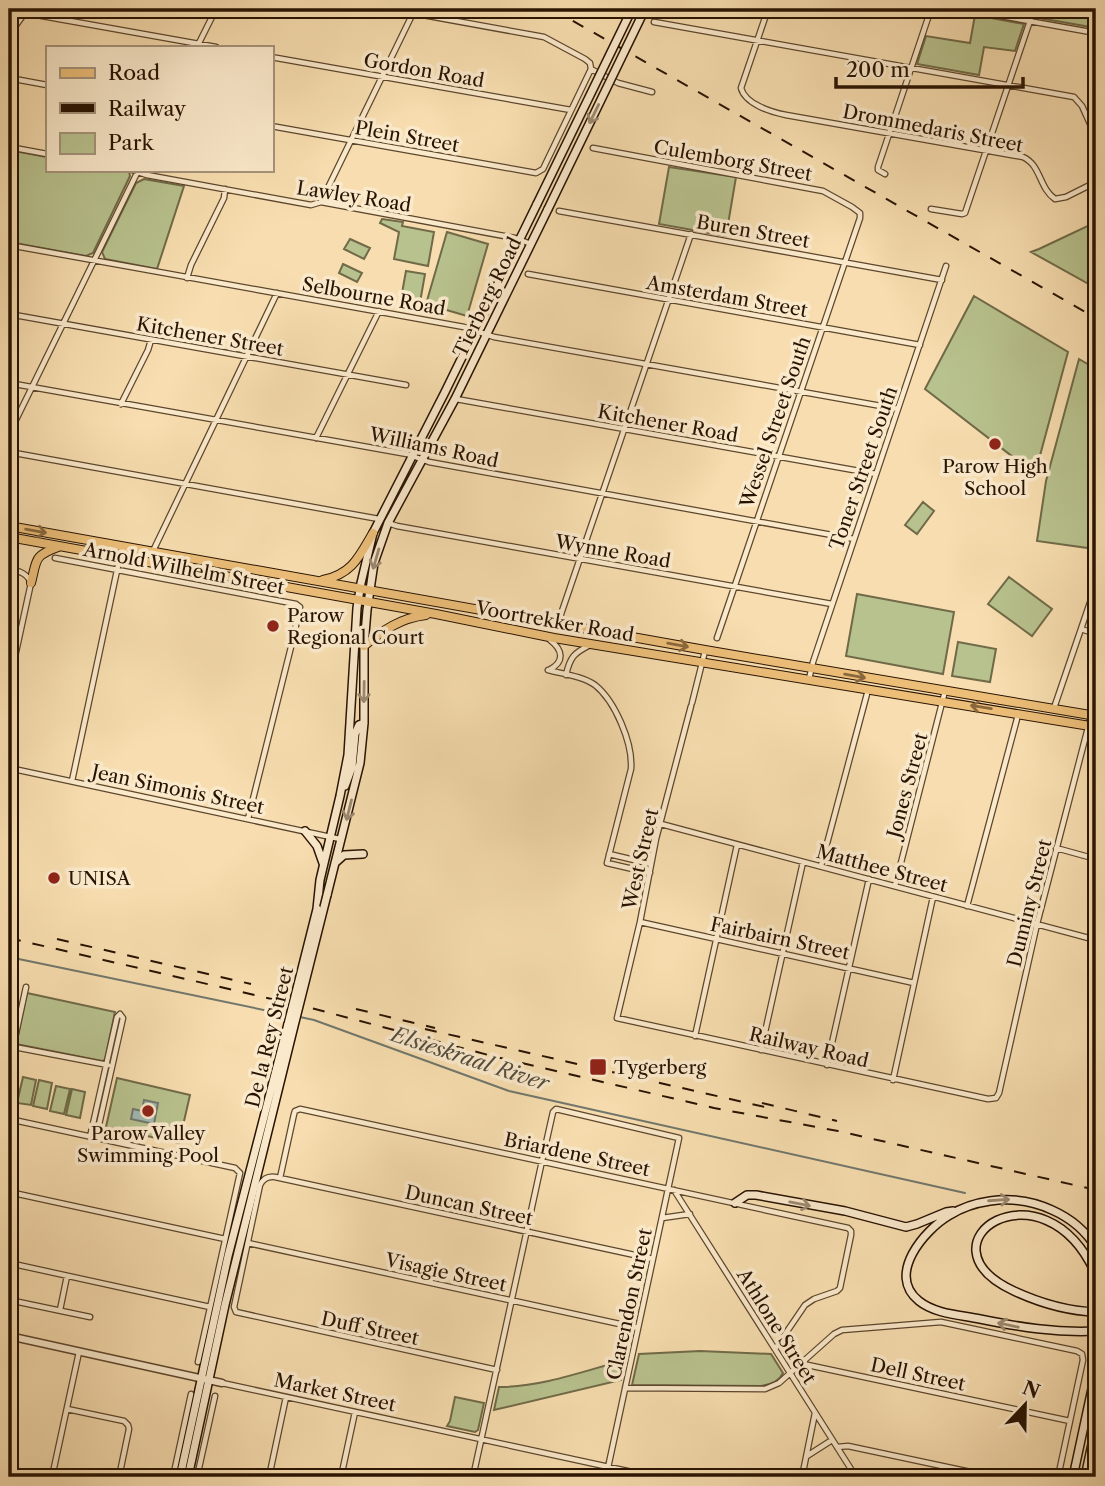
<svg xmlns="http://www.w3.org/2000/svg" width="1105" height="1486" viewBox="0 0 1105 1486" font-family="'Libre Caslon Text',serif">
<rect width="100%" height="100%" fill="#f7ddaf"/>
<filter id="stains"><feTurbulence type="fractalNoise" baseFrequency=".00286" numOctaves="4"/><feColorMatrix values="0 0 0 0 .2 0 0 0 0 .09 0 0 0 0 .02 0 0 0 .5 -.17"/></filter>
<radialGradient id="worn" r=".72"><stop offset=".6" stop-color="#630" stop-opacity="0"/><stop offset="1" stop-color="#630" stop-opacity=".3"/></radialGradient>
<path fill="#b8c28e" stroke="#706a48" stroke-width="2" d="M1039,9H1096V28L1039,18L1037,15Z
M975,15L1024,24L1015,51L984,47L979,75L917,64L926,36L970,43Z
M9,150L47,157V170H119L129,171L130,176L93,253L86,256L9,242Z
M669,167L736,177L726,236L659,224Z
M144,179L184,186L157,269L105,259L102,252L136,183Z
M382,219L403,222L402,226L434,232L428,266L394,259L399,232L380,223Z
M1096,222V288L1031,252L1039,249Z
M447,232L488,244L467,316L426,304Z
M350,239L370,248L364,259L344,249Z
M343,264L362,273L357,282L339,273Z
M406,271L425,274L419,308L400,304Z
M974,296L1068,352L1035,474L925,389Z
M1079,359L1096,369L1095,549L1037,541L1046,481Z
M923,502L934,511L917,534L905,525Z
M1009,577L1052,609L1032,636L988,604Z
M857,594L954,612L943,674L846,656Z
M958,642L996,649L990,682L952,676Z
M27,993L115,1012L105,1060L102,1061L16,1044Z
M23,1077L36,1080L31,1105L17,1103Z
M117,1078L190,1095L179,1143L106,1127Z
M39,1080L52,1083L47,1109L33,1106Z
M56,1086L70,1089L64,1114L50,1111Z
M72,1089L85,1092L80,1118L66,1115Z
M700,1351L771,1354L783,1373C779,1382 770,1385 761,1386L632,1385L639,1354Z
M625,1360L621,1380L494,1410L499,1387C542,1387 584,1371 625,1360Z
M455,1397L484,1403L478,1430L475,1432L447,1426L450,1421Z"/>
<path fill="#a0bab4" stroke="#70776d" stroke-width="2" d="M144,1100L158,1103L154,1124L131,1119L133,1109L142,1111Z"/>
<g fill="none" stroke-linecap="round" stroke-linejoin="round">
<path stroke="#70776d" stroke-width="2" d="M9,957L288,1015
M300,1017L314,1020L509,1091L965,1193
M1091,1222L1096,1223"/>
<g stroke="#5c462d" stroke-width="7">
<path id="minor" d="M390,9L544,37L585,59L590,63L591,69L618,83L652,92
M768,9L741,88C745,104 771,112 786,115L1023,157C1041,165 1039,188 1055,199L1066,197L1096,182
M962,9L1096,33
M26,11L31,14L216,47
M654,22L1074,97L1082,106L1096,137
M9,35L27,10
M197,47L216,9
M271,57L571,110
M9,78L47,85
M271,126L536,173L543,169L591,69
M9,147L47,154
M593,148L823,191L852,207L860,213V218L717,638
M132,170L147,175L311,205L321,202L515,238L531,244
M885,174L878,170V167L931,9
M321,202L415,9
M931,209L962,214L965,213L1034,9
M559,211L942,280
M9,245L464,327L494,337L898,409
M528,274L920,345
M187,278L191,265L224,198L225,189
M9,314L406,385
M9,383L407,454L429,462L854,539
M456,399L876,474
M121,404L148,350L151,340
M9,434L138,171
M316,438L379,311
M9,452L379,519
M388,523L397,526L832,604
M153,551L277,293
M55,558L296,604L300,607L293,639L248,819
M9,569C19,571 27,573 31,583L9,684
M560,624L561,614L691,234
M1081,629L1096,634
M548,670C563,674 582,676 595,685C615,701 633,743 631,769L607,863L650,873
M549,670C565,662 563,650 550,640
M566,675C570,657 574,653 590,645
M809,679L813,662L946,266
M692,703L705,651
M691,706L656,839L640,922L617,1018L988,1099L996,1098L999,1093L1037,924L1091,716
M1054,708L1096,585
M9,768L340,839
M72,781L122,547
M661,824L1096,940
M1056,848L1096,859
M609,854L651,864
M821,866L868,690
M895,886L945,691
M967,906L1018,715
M640,922L914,983
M695,1036L737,845
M9,1046L108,1065
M761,1050L803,862
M827,1065L869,879
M9,1066L26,987
M893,1080L933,897
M9,1119L235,1168L240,1173L198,1362
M90,1137L117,1017L120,1014L123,1018L96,1138
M280,1178L294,1114L295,1111L300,1109L848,1228L851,1231V1235L840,1288L837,1291L814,1299L805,1305L775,1349
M674,1190L856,1477
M9,1192L225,1239
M662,1218L690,1214
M248,1243L638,1328
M9,1263L210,1307
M9,1300L90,1317
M60,1310L67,1276
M803,1364L1070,1421
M497,1370L236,1312L234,1307L260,1185C263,1179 268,1176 275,1177L653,1259
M222,1383L655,1477
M625,1388L765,1389L779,1383L834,1334L842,1330L941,1322L1077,1351L1082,1354L1083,1360L1058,1477
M67,1409L124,1421L128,1425L129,1429L119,1477
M837,1447L848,1446L994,1477
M807,1456L832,1440
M52,1477L79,1352
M173,1477L191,1394
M197,1477L215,1396
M269,1477L286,1397
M341,1477L355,1412
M473,1477L542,1161L553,1112L556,1109L679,1138L606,1477
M802,1477L815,1413
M1090,1477L1096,1448"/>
</g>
<g stroke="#5c462d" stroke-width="9">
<path id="tertiary" d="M9,1336L222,1383"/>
</g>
<g stroke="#281302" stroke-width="10">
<path id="secondary" d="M345,786L352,767L355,734L359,725L364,723
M305,831L317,846L323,863
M335,863L344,855L363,854
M327,895L360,763L364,723V646L367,610L374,563L388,523L455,399L548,209
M317,909L320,880L340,796L348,755L357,608L361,583L373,533L445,392L537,204
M735,1203L747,1195H756L845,1211L906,1227L917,1224L946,1212L953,1211
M1096,1248C1086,1231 1070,1218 1052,1210C1033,1201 1011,1198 990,1201C976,1203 961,1208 950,1215C924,1230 886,1275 919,1301C935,1314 961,1315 980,1319C1019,1327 1056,1333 1096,1331
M1096,1275C1044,1156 911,1243 1014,1291C1040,1303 1067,1311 1096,1312
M180,1477L228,1256L288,1024
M188,1477L225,1305L294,1026
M1073,1477L1096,1370
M1085,1477L1096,1425"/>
</g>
<g stroke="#281302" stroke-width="10">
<path id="primary" d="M9,526L705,650L1096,716
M9,537L436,614L554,638L1096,727
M323,580C352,574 359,557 373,533
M31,583C37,560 33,556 58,547
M364,646C383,630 401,618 426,615"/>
</g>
<use href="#minor" stroke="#fae9cb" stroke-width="4.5"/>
<use href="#tertiary" stroke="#fae9cb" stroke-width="6"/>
<use href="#secondary" stroke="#fae9cb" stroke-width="7"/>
<use href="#primary" stroke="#ecbe78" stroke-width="8"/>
<path stroke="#281302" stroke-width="2" stroke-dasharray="12 12" stroke-linecap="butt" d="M552,9L1096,318
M9,938L315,1009L492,1056L714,1108L838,1131L1096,1190
M57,939L251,984
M356,1009L435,1028
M425,1029L769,1108
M762,1103L837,1121"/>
<g stroke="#281302" stroke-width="10" stroke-linecap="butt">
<path id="secondary-bridge" d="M537,204L632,9
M548,209L645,9
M288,1024L317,909
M294,1026L327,895"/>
</g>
<use href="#secondary-bridge" stroke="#fae9cb" stroke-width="7"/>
</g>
<defs><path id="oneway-shaft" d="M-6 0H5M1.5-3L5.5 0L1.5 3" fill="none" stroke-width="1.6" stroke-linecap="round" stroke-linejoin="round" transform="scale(1.75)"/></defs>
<g stroke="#9c8971">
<use href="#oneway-shaft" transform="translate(594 114) rotate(116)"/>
<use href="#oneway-shaft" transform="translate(376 559) rotate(106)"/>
<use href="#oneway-shaft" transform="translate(364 692) rotate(91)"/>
<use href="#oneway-shaft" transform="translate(349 810) rotate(104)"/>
<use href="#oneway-shaft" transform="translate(999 1200) rotate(-4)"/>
<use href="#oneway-shaft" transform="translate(800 1204) rotate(11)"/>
<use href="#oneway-shaft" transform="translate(1008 1325) rotate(-168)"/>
</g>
<g stroke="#8a683d">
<use href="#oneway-shaft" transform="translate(36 531) rotate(10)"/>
<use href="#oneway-shaft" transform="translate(678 645) rotate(10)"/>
<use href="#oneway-shaft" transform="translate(855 676) rotate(10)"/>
<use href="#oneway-shaft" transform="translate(981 707) rotate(-171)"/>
</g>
<g fill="#8f2418" stroke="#fae9cb" stroke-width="2.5">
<circle cx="995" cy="444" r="7"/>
<circle cx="273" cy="626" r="7"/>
<circle cx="54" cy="878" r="7"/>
<rect x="589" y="1058" width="18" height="18" rx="3.5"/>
<circle cx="148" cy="1111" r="7"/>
</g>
<g text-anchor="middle" stroke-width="7" stroke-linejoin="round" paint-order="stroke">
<g font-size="19" fill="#281302" stroke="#fae9cb">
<text transform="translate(424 70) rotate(10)" y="7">Gordon Road</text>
<text transform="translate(933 128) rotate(11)" y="7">Drommedaris Street</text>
<text transform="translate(407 136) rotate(10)" y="7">Plein Street</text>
<text transform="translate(733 160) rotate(10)" y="7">Culemborg Street</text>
<text transform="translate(354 196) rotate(9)" y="7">Lawley Road</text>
<text transform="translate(753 231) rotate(10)" y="7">Buren Street</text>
<text transform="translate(374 296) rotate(10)" y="7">Selbourne Road</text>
<text transform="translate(727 296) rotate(10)" y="7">Amsterdam Street</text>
<text transform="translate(487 297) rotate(-64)" y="7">Tierberg Road</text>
<text transform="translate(210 336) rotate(10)" y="7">Kitchener Street</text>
<text transform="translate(775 422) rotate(-71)" y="7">Wessel Street South</text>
<text transform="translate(668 423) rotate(10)" y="7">Kitchener Road</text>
<text transform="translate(434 447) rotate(12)" y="7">Williams Road</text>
<text transform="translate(863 468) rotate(-71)" y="7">Toner Street South</text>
<text transform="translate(613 551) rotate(10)" y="7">Wynne Road</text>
<text transform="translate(184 568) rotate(11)" y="7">Arnold Wilhelm Street</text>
<text transform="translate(555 621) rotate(10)" y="7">Voortrekker Road</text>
<text transform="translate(907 785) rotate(-75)" y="7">Jones Street</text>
<text transform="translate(178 789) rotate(12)" y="7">Jean Simonis Street</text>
<text transform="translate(640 859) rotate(-77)" y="7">West Street</text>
<text transform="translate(882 868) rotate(15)" y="7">Matthee Street</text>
<text transform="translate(1029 903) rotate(-76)" y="7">Duminy Street</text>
<text transform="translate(780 938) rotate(12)" y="7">Fairbairn Street</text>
<text transform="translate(269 1037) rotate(-76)" y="7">De la Rey Street</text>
<text transform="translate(809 1047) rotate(13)" y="7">Railway Road</text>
<text transform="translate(577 1154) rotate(12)" y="7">Briardene Street</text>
<text transform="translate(469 1205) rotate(12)" y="7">Duncan Street</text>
<text transform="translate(446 1272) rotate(12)" y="7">Visagie Street</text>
<text transform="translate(629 1304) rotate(-78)" y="7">Clarendon Street</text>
<text transform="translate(777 1326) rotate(58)" y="7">Athlone Street</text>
<text transform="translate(370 1328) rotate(12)" y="7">Duff Street</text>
<text transform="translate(918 1374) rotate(12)" y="7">Dell Street</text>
<text transform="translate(335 1392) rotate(12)" y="7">Market Street</text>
</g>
<g font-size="19" fill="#281302" stroke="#fae9cb" text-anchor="start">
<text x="995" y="473" text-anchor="middle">Parow High<tspan x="995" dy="22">School</tspan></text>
<text x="287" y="622">Parow<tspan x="287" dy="22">Regional Court</tspan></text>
<text x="68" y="885">UNISA</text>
<text x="614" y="1074">Tygerberg</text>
<text x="148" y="1140" text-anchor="middle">Parow Valley<tspan x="148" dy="22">Swimming Pool</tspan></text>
</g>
<g font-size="21" font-style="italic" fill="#524d40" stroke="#fae9cb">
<text transform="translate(470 1059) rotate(18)" y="7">Elsieskraal River</text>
</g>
</g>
<rect width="1105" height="1486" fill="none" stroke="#f7ddaf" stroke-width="35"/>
<rect x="10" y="10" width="1084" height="1465" fill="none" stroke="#281302" stroke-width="3.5"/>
<rect x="18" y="18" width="1070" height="1451" fill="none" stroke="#281302" stroke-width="2"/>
<rect x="46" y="46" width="228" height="126" fill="#fae9cb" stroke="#a6937b" stroke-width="2"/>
<rect x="60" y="68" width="35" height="10" fill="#ecbe78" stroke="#a6937b" stroke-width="2"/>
<text x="108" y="80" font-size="21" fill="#281302">Road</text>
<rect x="60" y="103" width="35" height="10" fill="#281302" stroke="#a6937b" stroke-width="2"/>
<text x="108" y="116" font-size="21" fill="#281302">Railway</text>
<rect x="60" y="133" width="35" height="21" fill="#b8c28e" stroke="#a6937b" stroke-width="2"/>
<text x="108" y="150" font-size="21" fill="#281302">Park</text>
<g transform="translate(1025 1405) rotate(22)" stroke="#fae9cb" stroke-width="5" paint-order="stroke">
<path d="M0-5L12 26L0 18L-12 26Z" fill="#281302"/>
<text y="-10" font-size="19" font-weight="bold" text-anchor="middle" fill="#281302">N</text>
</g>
<path d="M836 77v10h187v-10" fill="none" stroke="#281302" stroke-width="3.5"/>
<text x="846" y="77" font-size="21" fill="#281302" stroke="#fae9cb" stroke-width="5" paint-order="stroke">200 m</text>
<rect width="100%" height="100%" filter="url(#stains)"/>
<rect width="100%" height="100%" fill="url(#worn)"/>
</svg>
